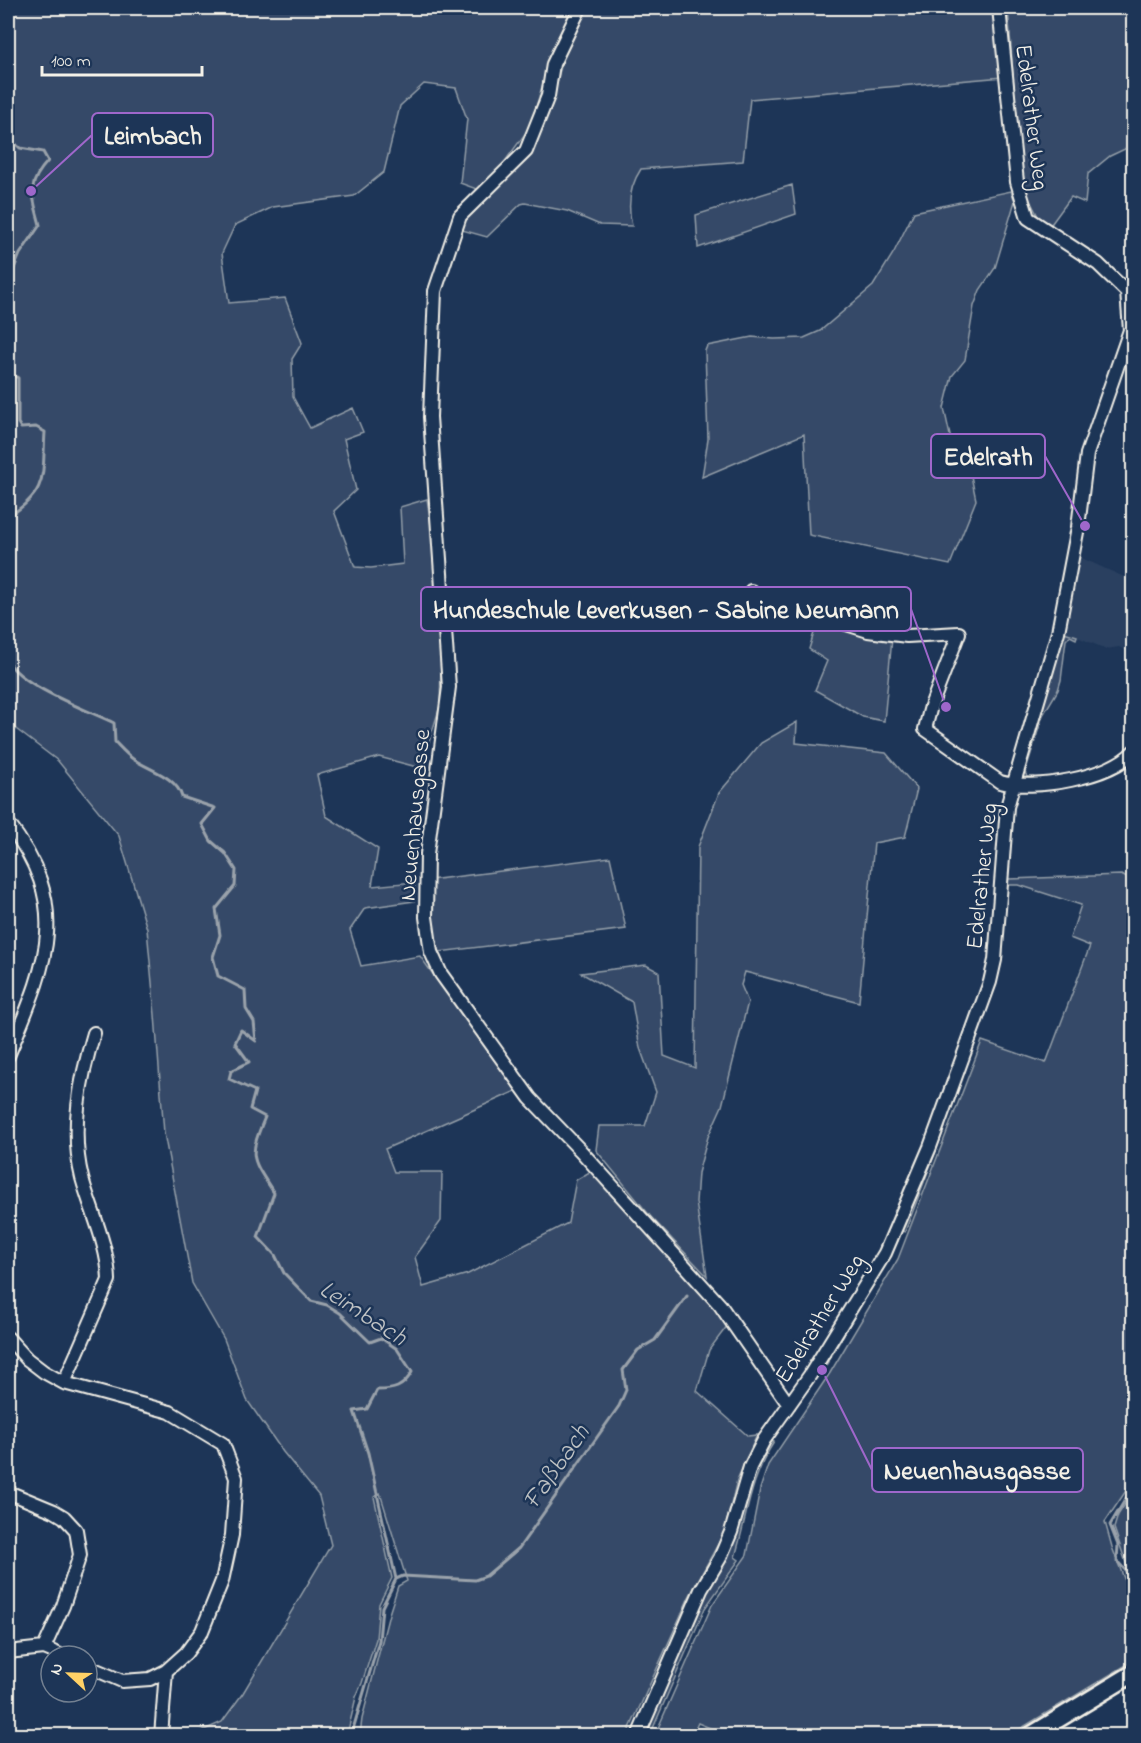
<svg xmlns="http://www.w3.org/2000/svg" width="1141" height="1743" viewBox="0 0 1141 1743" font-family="'Indie Flower',sans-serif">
<rect width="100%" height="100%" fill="#1d3557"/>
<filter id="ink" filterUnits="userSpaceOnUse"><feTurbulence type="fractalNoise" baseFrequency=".0167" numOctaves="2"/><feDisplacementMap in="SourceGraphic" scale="12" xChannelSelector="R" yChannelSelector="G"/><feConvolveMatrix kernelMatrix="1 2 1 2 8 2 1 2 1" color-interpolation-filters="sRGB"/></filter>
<g filter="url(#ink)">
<path fill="#2a4060" d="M1077,556L1133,581V654L1119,647L1106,649L1063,631Z"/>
<path fill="#354a67" stroke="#949ea8" stroke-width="1.5" d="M8,8H573L555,43L530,127L498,171L479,190L460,183L467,119L456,88L424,84L400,106L384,172L354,196L273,207L235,225L222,253L229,303L285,298L302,343L292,359L293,397L310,428L353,408L363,432L344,439L356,490L334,511L355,567L371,568L403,564L400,507L427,499L437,566L441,664L440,706L421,768L379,757L317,775L326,816L378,849L372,886L415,882L414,901L365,908L350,930L361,966L420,956L516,1091L385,1149L394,1172H442L441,1221L415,1257L423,1287L468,1274L568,1223L576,1180L593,1170L693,1285L715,1306L728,1325L709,1350L697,1391L748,1436L757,1435L737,1480L724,1533L689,1597L627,1735H360L362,1719L389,1614L398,1586L407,1581L380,1493L374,1497L392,1578L379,1604L376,1639L362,1683L356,1697L347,1735H193L222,1722L243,1693L331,1545L319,1496L283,1452L247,1400L224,1339L192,1283L164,1133L155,1015L147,929L119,836L58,761L8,723Z
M587,8H993L1003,77L750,99L743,161L641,169C629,187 627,205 632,226L600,225L567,211L525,203L521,204L487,237L462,230L461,224L526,155L546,119L564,56Z
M1008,8H1133V140L1125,149L1110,156L1088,174L1085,203L1071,197L1049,227L1038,216L1027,195L1019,154Z
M792,185L796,214L698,248L696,215Z
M1011,191L1015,201L995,268L980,290L974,306L965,360L952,376L944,408L952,445L969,466L976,500L950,565L809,535L804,434L702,477L708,439L705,351L707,346L752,337L774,339L804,338L820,331L873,286L894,252L914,212Z
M818,620L892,638L884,721L863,717L815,690L827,661L809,649Z
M1064,632L1077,636L1076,639L1070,636L1066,640L1061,680L1058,690L1043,715L1025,773L1028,777H1034L1033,781L1025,780L1021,776Z
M797,722L796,743L886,753L917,789L905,837L874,843L859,1002L745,972L741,985L748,1002L722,1106L708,1137L698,1173L696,1202L707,1276L651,1217L596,1150L599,1126H645L656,1092L640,1048L632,1002L581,973L646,965L659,972L664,1056L695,1068L698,847L719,793L761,743Z
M610,857L626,929L439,952L432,935L430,880Z
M1121,875L1134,881V1479L1105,1522L1112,1547L1133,1602V1661L1010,1735L729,1736L698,1723L692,1735H655L712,1605L747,1555L760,1489L768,1465L830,1373L898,1259L982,1041L1046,1063L1090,946L1070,938L1081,905L1019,885H1008V879Z
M941,1125L945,1127L905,1232L900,1230Z
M895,1240L898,1241L825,1367L824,1366Z
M772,1441L774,1442C750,1478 747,1517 735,1557L739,1560L705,1608L650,1735L643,1736L752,1478Z
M1133,1492V1583L1114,1528L1118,1515Z"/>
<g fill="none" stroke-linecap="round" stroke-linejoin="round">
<path stroke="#9aa2ab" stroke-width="3" d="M8,137L20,148L43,152L48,161C25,186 33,196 40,225L20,254L8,283
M8,371L18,378V423L21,428L36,427L45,432C42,477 49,490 8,517
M8,661C21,686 87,710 114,723L115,742C120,747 126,754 133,759C149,770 176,776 182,797L215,808L202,824L211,841L225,853L236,870L235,886L216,909L220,935L213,957L218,976L245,990L246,1009L254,1022L256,1041L241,1030L235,1043L249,1062L231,1071L229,1079L255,1091L250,1109L265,1117C248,1158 251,1157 274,1193L258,1237L275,1255L284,1273L311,1301L327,1305L340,1313L370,1342L381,1338L397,1349L412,1372C403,1388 394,1390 377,1390L367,1409L354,1411L368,1453L396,1579L382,1607L379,1641L351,1736
M1134,1485L1110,1525L1118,1545L1117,1561L1126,1571L1134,1592
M396,1579L403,1576L475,1580L486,1576L519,1548L619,1406L626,1390L623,1370L638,1350L655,1340L687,1296"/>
<g stroke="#f4f1e8" stroke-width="16">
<path id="minor" d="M580,8L553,64L548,96L526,151L460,216L435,291L430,417L449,687L427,854L426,917L431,952L441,974L530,1098L580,1150L720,1305L789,1405
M751,591L766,602L776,607L799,609L868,631L907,636L959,633L931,706L925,729L1000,782C1032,791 1111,778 1134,751
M8,823C74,909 45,966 8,1056
M8,1338L27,1359L44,1372L64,1383L170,1412L223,1444L236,1478L232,1535L222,1581L202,1631L186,1653L166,1671L150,1679L122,1681L87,1666
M64,1383L109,1280C108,1245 91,1211 82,1178C70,1130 80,1079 94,1033
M8,1492L54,1511L64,1517L76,1530L80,1555L63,1606L44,1648
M8,1652L44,1648L63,1656
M161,1736L166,1671
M638,1736L701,1590L720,1558L731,1532L750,1467L764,1440L810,1375L885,1253L930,1147L990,982L995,960L1007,807L1058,632L1078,527L1087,454L1130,330L1127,292L1098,264L1028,218L1017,182L999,8"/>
</g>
<g stroke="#f4f1e8" stroke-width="21">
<path id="secondary" d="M1030,1736L1134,1673"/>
</g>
<use href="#minor" stroke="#1d3557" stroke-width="12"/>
<use href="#secondary" stroke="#1d3557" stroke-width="16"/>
</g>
</g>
<g text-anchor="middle" stroke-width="5" stroke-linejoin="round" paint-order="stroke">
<g font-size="24" fill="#f4f1e8" stroke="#1d3557">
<text transform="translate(1033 117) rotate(83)" y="8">Edelrather Weg</text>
<text transform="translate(414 815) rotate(-85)" y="8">Neuenhausgasse</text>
<text transform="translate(981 876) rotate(-84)" y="8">Edelrather Weg</text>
<text transform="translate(819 1318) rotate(-58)" y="8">Edelrather Weg</text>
</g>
<g font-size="26" font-style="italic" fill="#c0c3c4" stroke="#1d3557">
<text transform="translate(364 1312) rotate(33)" y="9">Leimbach</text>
<text transform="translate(555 1466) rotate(-55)" y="9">Faßbach</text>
</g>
</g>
<path fill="none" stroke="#9f67cb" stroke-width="2" d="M31 191L92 135M1085 526L1045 456M946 707L911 609M822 1370L872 1470"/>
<g fill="#9f67cb" stroke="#1d3557" stroke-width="2">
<circle cx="31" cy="191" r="6"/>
<circle cx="1085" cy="526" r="6"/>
<circle cx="946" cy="707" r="6"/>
<circle cx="822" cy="1370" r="6"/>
</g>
<g fill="#1d3557" stroke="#9f67cb" stroke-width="2">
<rect x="92" y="113" width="121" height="44" rx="6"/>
<rect x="931" y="434" width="114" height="44" rx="6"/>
<rect x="421" y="587" width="490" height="44" rx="6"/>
<rect x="872" y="1448" width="211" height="44" rx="6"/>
</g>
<g font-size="26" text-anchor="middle" font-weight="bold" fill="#f4f1e8">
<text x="153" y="144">Leimbach</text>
<text x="988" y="465">Edelrath</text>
<text x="666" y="618">Hundeschule Leverkusen - Sabine Neumann</text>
<text x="977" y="1479">Neuenhausgasse</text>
</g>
<rect width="1141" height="1743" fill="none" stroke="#1d3557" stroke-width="30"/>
<rect x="15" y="15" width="1111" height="1713" fill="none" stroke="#f4f1e8" stroke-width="2" filter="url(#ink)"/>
<g transform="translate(69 1674) rotate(292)"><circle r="28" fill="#1d3557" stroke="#738091" stroke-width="1.5"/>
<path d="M0-4.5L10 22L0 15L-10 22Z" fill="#ffd166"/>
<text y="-9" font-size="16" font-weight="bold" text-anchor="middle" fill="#f4f1e8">N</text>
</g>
<path d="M42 66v9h160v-9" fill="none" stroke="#f4f1e8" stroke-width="3"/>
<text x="51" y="66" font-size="18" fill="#f4f1e8" stroke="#1d3557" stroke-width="4.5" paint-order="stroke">100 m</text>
</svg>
